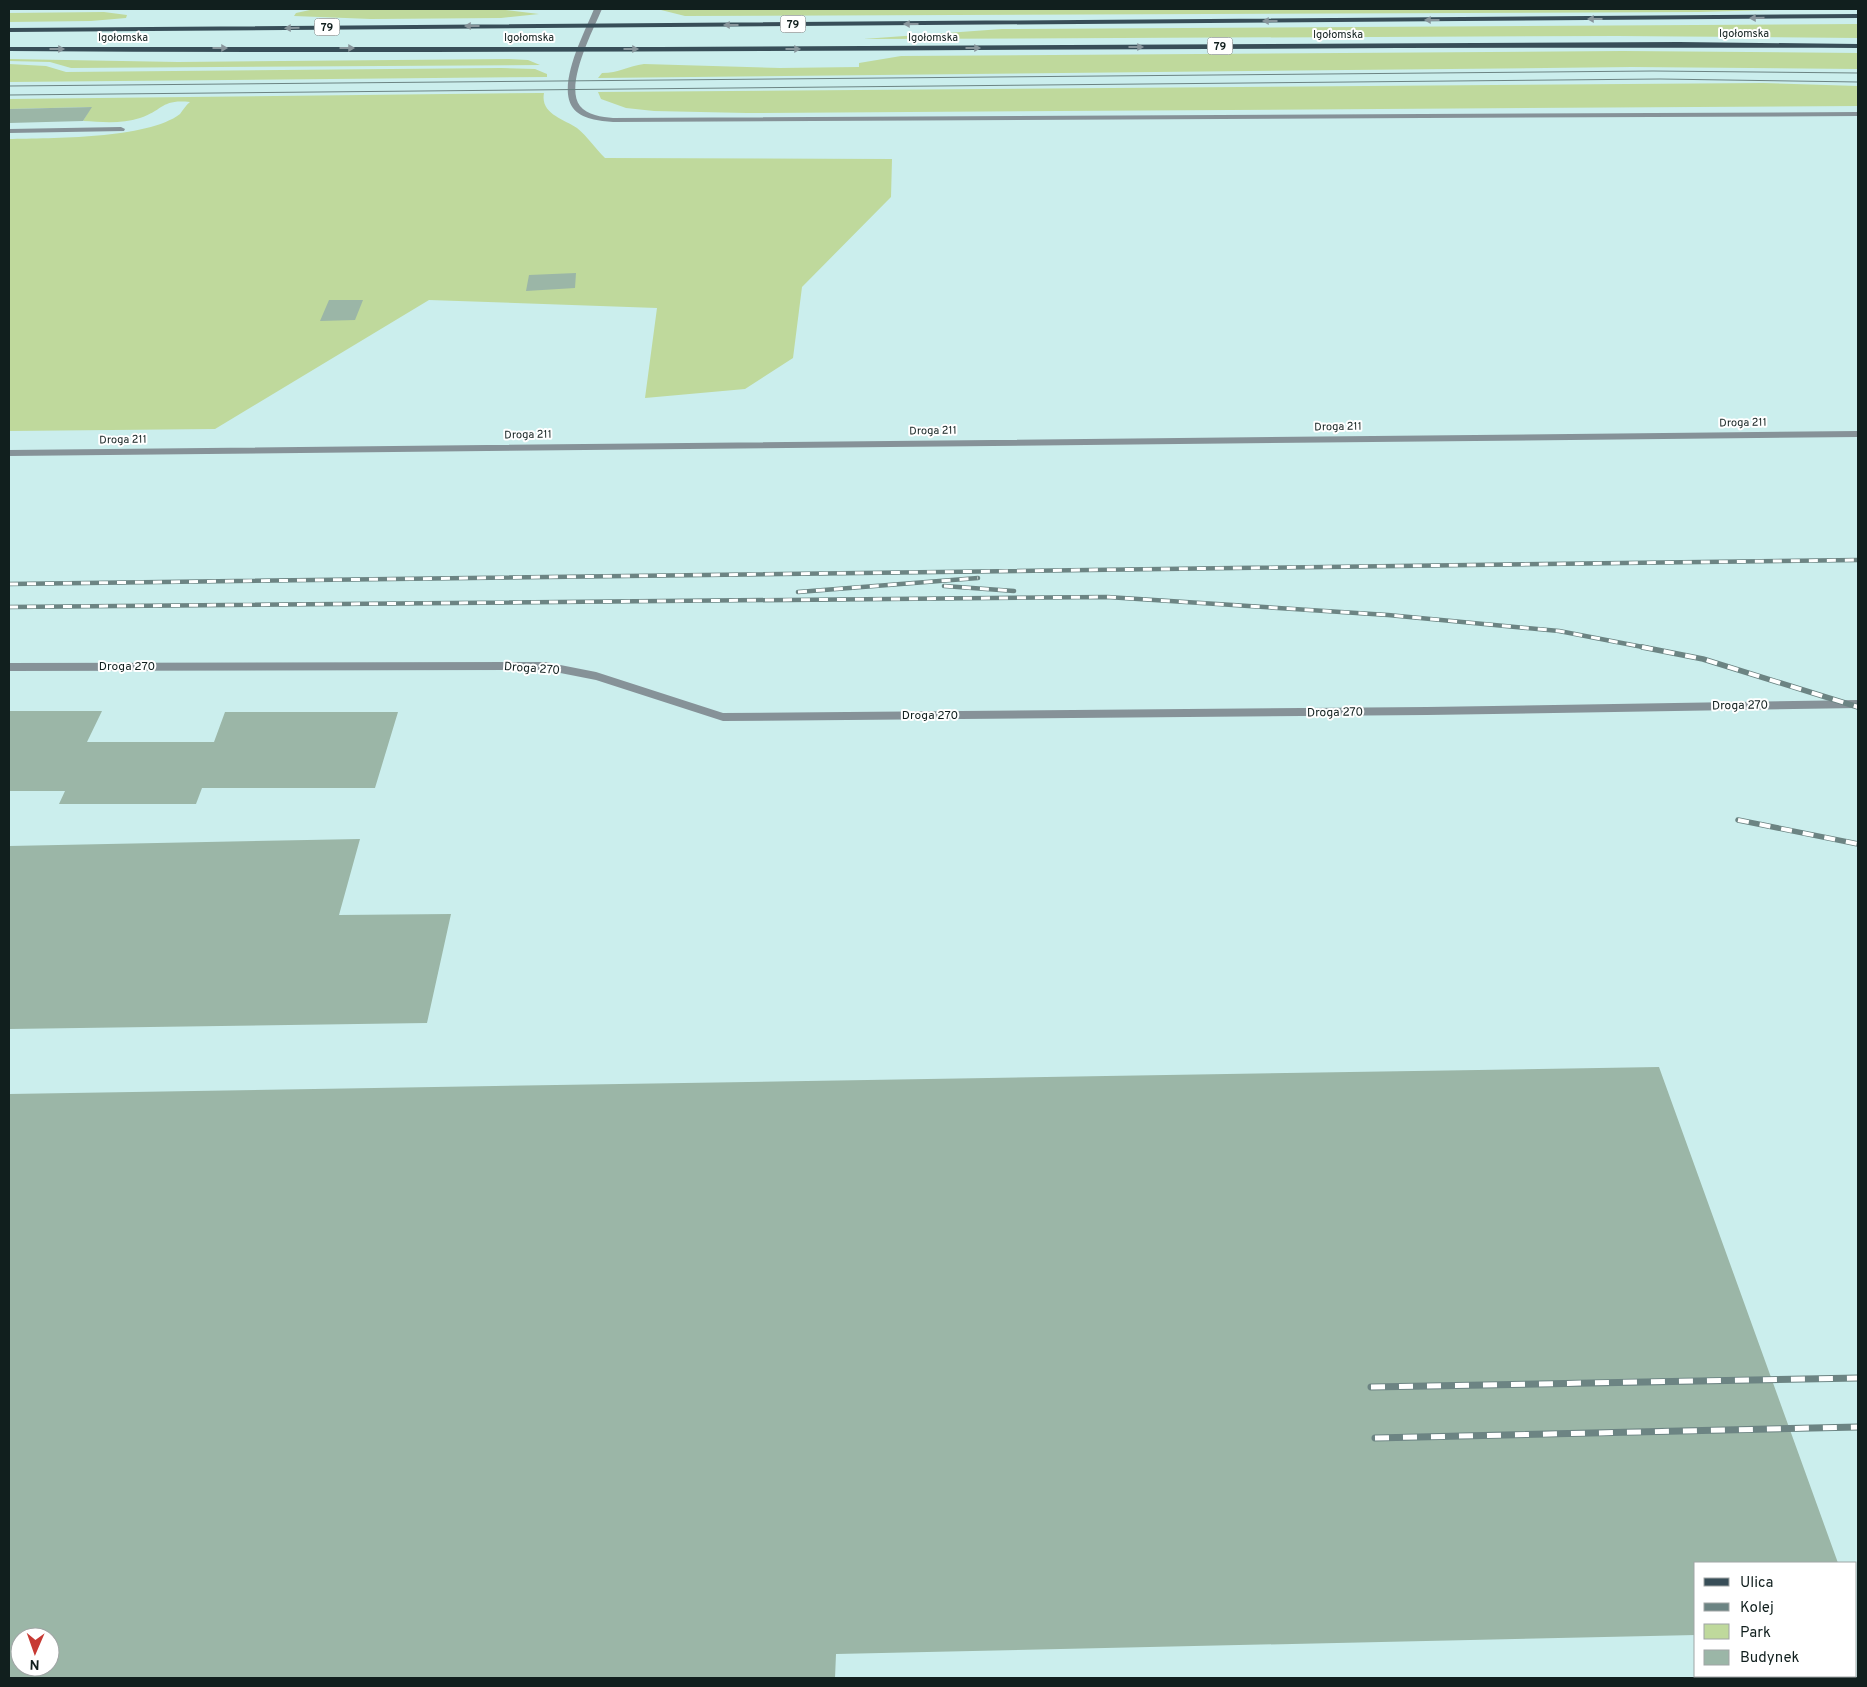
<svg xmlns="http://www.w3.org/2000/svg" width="1867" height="1687" viewBox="0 0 1867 1687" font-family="Overpass,sans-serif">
<rect width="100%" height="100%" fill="#cbeeed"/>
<path fill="#bfd99c" d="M497,9L539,14L501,18L371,19L294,16L296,13L310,10Z
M657,9H1805L1699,12L685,16Z
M104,12L127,15L126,18L91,21L9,22V13Z
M1858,24V38L1617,36L863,39L1002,29Z
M1623,51L1858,53V69L1632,67L598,78L602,73C619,73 628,66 644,64L780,68L859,67V63L901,56Z
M9,59L178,62L509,59L528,60L540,65L71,68L50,62L9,61Z
M9,64L46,66L66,72L501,68L535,69L547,74V77L9,82Z
M1763,83L1858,86V106L747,113L654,111L626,108L601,99L598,92Z
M539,93H544C540,114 564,119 577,128C587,136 596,149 605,158L892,159L891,197L802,287L793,358L745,389L645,398L657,308L429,300L215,429L9,431V139C50,138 148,139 180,114C183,110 186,105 190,102C161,99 164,110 140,118C122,124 102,122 83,121L91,107L9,109V99Z"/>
<path fill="#9bb6a7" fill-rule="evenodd" d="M92,107L83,121L9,123V109Z
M576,273L575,288L526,291L529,275Z
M329,300H363L355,320L320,321Z
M9,711H102L87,742H214L225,712H398L375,788H202L196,804H59L65,791H9Z
M360,839L339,915L451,914L427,1023L9,1029V846Z
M1659,1067L1838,1563H1696V1635L836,1654L835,1678H9V1094ZM20,1637H50V1667H20Z"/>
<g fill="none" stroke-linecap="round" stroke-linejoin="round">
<path fill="#869298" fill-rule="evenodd" d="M594,9H602C593,30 564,86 580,106C587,115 602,117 613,118L1858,112V116L613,122C600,121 581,119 573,108C556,85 585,32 594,9Z
M121,127L125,129L124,131L9,133V129Z
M1858,431V437L9,456V450Z
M545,662L596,672L723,713L1427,707L1858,700V708L1427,715L723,721L596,680L545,670L9,671V663Z"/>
<path fill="#384e58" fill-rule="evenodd" d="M1858,14V18L9,32V28Z
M1679,42L1858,44V48C1242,46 625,55 9,51V47H659Z"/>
<path stroke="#6c8483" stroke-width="1" d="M9,86L1653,71L1858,73
M9,95L1660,79L1858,82"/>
<g stroke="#6c8483" stroke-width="4.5">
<path id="rail-far2" d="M9,584L1858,560
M944,586L1014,591
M798,592L978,578
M9,607L1107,597L1388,615L1559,631L1648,648"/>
</g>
<g stroke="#6c8483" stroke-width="5.5">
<path id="rail-far1" d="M1642,647L1703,659L1858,707
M1738,820L1858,844"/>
</g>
<g stroke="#6c8483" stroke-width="7">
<path id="rail" d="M1371,1387L1858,1378
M1375,1438L1858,1427"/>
</g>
<use href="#rail-far2" stroke="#fff" stroke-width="3" stroke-dasharray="9" stroke-linecap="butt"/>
<use href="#rail-far1" stroke="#fff" stroke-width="4" stroke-dasharray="11" stroke-linecap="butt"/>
<use href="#rail" stroke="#fff" stroke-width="5" stroke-dasharray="14" stroke-linecap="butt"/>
</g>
<defs><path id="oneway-solid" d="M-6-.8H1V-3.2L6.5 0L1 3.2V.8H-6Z" transform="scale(1.25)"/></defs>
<g fill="#88959b">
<use href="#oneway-solid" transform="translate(1757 18) rotate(179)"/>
<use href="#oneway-solid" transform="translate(1595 19) rotate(180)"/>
<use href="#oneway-solid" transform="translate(1432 20) rotate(180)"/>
<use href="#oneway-solid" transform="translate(1270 21) rotate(180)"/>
<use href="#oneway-solid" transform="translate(911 24) rotate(180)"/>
<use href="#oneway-solid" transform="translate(731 25) rotate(180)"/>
<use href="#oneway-solid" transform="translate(472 26) rotate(180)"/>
<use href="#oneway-solid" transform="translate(292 28) rotate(179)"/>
<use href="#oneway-solid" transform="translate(1136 47)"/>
<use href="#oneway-solid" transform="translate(220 48)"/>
<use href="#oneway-solid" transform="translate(347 48)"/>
<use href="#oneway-solid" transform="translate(973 48)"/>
<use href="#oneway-solid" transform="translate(57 49)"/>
<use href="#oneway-solid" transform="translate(631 49)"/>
<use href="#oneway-solid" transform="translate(793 49)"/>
</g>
<g text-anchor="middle" stroke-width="4" stroke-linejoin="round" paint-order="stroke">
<g fill="#fff" stroke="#586262" stroke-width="1">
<rect x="780.5" y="15.5" width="25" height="17" rx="4"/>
<rect x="314.5" y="18.5" width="25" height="17" rx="4"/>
<rect x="1207.5" y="37.5" width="25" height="17" rx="4"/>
</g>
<g font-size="11" font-weight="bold" fill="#111f1e">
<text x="793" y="28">79</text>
<text x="327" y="31">79</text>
<text x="1220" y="50">79</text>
</g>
<g font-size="11" fill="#111f1e" stroke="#fff">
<text x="1744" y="37">Igołomska</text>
<text x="1338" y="38">Igołomska</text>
<text x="123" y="41">Igołomska</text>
<text x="529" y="41">Igołomska</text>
<text x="933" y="41">Igołomska</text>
<text transform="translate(1743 422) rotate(-1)" y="4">Droga 211</text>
<text transform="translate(1338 426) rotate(-1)" y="4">Droga 211</text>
<text transform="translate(933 430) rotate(-1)" y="4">Droga 211</text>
<text transform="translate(528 434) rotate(-1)" y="4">Droga 211</text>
<text transform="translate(123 439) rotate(-1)" y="4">Droga 211</text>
</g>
<g font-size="12" fill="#111f1e" stroke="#fff">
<text x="127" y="670">Droga 270</text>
<text transform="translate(532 668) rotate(4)" y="4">Droga 270</text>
<text transform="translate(1740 705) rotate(-1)" y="4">Droga 270</text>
<text transform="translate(1335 712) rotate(-1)" y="4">Droga 270</text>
<text x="930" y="719">Droga 270</text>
</g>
</g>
<rect width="1867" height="1687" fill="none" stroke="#111f1e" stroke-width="20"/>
<rect x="1694" y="1562" width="162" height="115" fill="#ffffff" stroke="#a0a5a5"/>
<rect x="1704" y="1578" width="25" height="8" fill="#384e58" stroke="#a0a5a5"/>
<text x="1740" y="1587" font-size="15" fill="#111f1e">Ulica</text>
<rect x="1704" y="1603" width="25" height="8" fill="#6c8483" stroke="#a0a5a5"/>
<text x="1740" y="1612" font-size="15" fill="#111f1e">Kolej</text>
<rect x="1704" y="1624" width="25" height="15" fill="#bfd99c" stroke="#a0a5a5"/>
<text x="1740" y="1637" font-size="15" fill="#111f1e">Park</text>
<rect x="1704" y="1650" width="25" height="15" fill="#9bb6a7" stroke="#a0a5a5"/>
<text x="1740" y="1662" font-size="15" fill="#111f1e">Budynek</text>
<g transform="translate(35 1652) rotate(182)"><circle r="24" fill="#ffffff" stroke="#a0a5a5"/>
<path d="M0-4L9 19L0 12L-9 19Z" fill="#c73933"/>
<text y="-8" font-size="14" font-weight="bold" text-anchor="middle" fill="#111f1e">N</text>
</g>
</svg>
